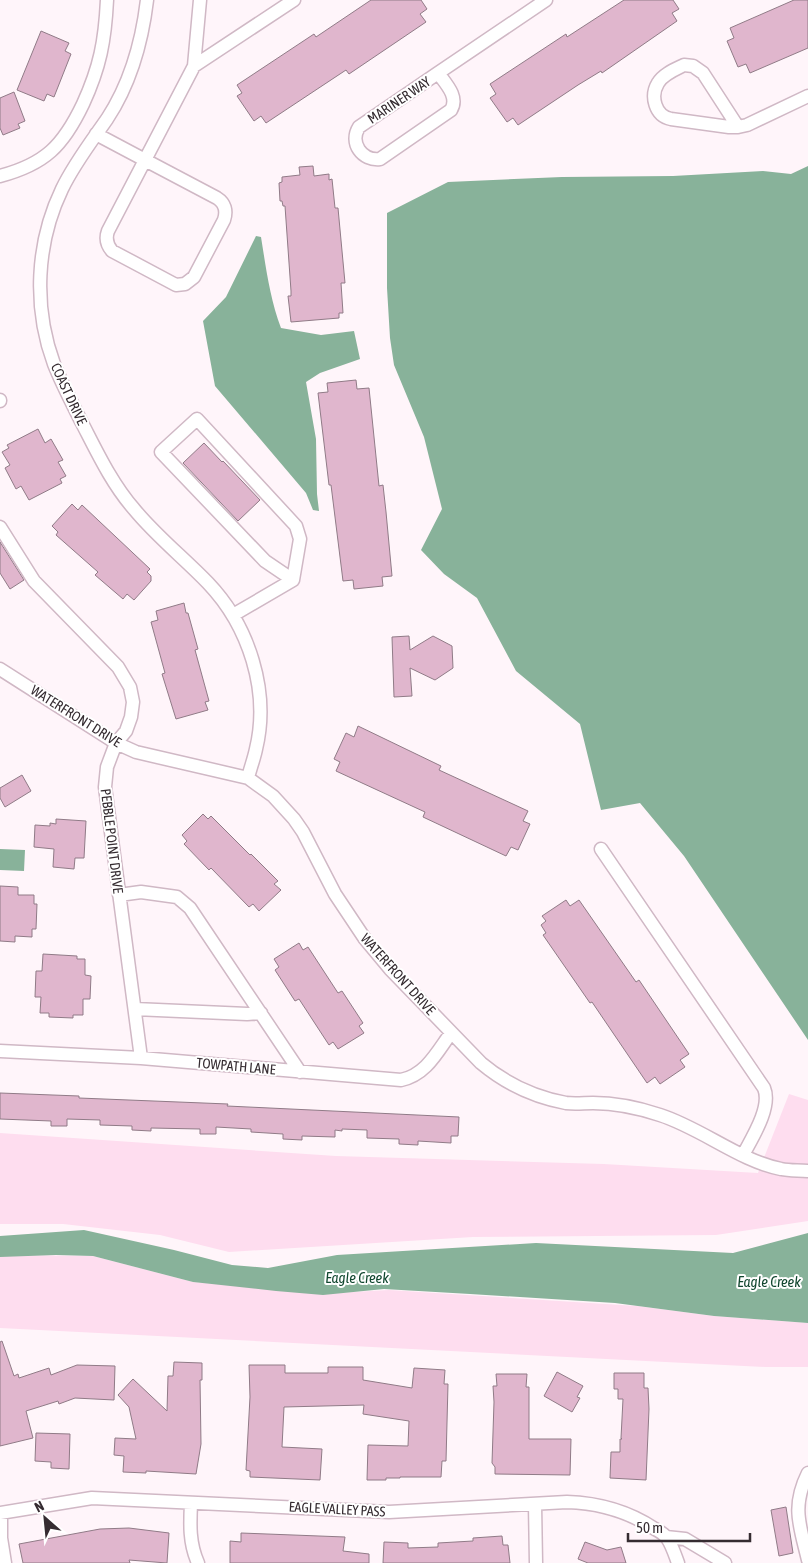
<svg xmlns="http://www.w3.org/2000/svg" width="808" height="1563" viewBox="0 0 808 1563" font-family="'Asap Condensed',sans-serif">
<rect width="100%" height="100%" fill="#fff5fa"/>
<path fill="#feddef" d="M789,1094L808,1100V1221L716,1235L473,1237L229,1252L160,1235L63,1224H0V1133L336,1156L604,1164L758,1173Z
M0,1255L93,1256L193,1282L335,1293L389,1290L637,1306L714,1316L808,1323V1367H765L0,1328Z"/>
<path fill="#88b29a" d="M808,166V1040L684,856L640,803L601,810L580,724L516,671L477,598L444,574L421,550L442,509L424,437L394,365L390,338L387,288V213L448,182L562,177L673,176L763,171L791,174Z
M256,236L261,237C266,268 270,299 281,328L321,335L354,331L360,359L320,373L306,382L316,439L317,494L319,511L313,510L306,493L215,386L203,321L226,297Z
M0,849L25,850L24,871L0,870Z
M84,1230L174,1250L232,1265L268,1268L337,1255L536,1243L733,1253L808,1233V1323L714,1316L615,1303L470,1294L384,1289L323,1295L276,1291L193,1282L93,1256L56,1255L0,1257V1236Z"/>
<path fill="#e0b6cd" stroke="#907b87" d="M371,0H421L427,9L420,14L426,22L349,74L346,70L266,123L261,116L254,121L237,96L242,93L237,85L314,34L316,37Z
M624,0H673L679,9L672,13L677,21L602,73L601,71L578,85L518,125L513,118L507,122L490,98L496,94L490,84L566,34L567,37Z
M794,0H808V48L750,73L746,64L738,67L727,41L734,38L730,28Z
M41,31L69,43L65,51L71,54L54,97L47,94L44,101L17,90Z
M14,92L25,121L18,124L20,128L3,135L0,128V98Z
M313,166L314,176L329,174V180L332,179L335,208H338L345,283H341L343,313H339V318L291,322L288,296H291V291L285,206H283L282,201H280L279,183L282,182V177L300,175L299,167Z
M356,380L357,389L369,388L379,486L383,485L386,512L392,576L382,577L383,586L354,589L353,580L343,581L331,485H329L318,393L328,392L327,383Z
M38,429L45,443L51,439L63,460L58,462L66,476L60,479L62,483L29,500L21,486L16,489L5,468L10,465L2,452L9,448L7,445Z
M204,443L222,462L223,461L260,500L238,521L183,463Z
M72,504L78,510L82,505L150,569L147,572L151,576V581L134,600L127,594L123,599L95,575L98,572L56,535L58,532L52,526Z
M0,542L24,580L10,589L0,573Z
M184,603L186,613H188L198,649L195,650L209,701L205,702L208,710L176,719L162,674L165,673L151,622L158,620L156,611Z
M409,636L410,650L433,636L452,646L453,668L435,680L410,668L412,696L394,697L392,637Z
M358,726L441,766L439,770L528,811L523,821L530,824L518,850L511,847L506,856L423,817L425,812L336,771L340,762L334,759L346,733L354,737Z
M22,775L31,791L5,807L0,798V788Z
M203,814L208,819L211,816L250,855L251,854L278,881L274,884L281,890L259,911L253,904L249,907L211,868L209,870L184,844L187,841L182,835Z
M56,819L86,821L84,858H75L74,869L53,867L54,849L34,847L35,825L50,826V823L56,824Z
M0,886L18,887V895H34V904H37L36,929H32V937L15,936V942L0,941Z
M566,900L570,906L579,900L636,982L639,980L689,1054L680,1060L685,1067L660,1084L655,1077L647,1083L592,1002L590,1003L543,935L546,933L541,925L546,921L542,916Z
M299,943L303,950L308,947L338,993L342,991L363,1023L359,1026L364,1033L338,1049L333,1042L329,1045L299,999L295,1001L275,970L279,967L274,959Z
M43,954L77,956V959H85V975L91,976L90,999H83V1015H73V1018L49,1017V1013H40L41,997H35L36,971H42Z
M0,1093L79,1096V1098L228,1104L227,1106L459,1117L458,1136H451V1143L418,1141V1145L399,1144V1139L367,1138V1130L342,1129V1131L335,1130V1137L302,1136V1140L283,1139V1134L251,1132V1129L216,1127V1134H200V1129L151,1128V1131L132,1130V1126L100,1125V1120L67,1119V1126H51V1121L0,1119Z
M2,1341L14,1376L18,1374L19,1378L49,1368L51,1375L77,1365L115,1366L114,1400L75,1398L59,1404L58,1401L26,1411L33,1438L0,1446V1342Z
M174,1362L202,1363V1380H200L201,1444L196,1474L146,1471V1473L123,1472L124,1456L114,1455L115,1438L136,1439L129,1407L118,1395L133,1379L167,1411L168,1376H173Z
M249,1365H285V1373H328V1367H363V1380L412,1388L414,1368L445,1370L444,1384H448L446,1461H442L441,1477H400V1478H386V1480H367L368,1445L408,1446L409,1421L363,1414L364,1405L284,1407L282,1447L322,1449L320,1480L250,1477V1471L246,1470L250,1397Z
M557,1372L583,1386L577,1397L580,1398L572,1412L544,1396Z
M614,1373H644V1388H648L649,1409L646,1480L610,1478L611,1452H620V1439H622L621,1438L623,1399H618V1389H614Z
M496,1374H527L526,1387H529V1439H571L570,1475L495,1474V1467L492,1463L494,1402L493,1386H497Z
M36,1433L70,1434L69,1469L51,1468V1462L35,1461Z
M786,1507L793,1553L779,1556L771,1510Z
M129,1528L169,1533L167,1563L129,1560L130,1563H23L19,1544L100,1529Z
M241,1533L345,1537L343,1551L369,1554V1563H230V1541L241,1542Z
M502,1536L503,1545H508L510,1563H383L384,1542L408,1543V1548L438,1547V1543L473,1541V1538Z
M585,1542L607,1550L621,1547L626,1563H588L578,1559Z"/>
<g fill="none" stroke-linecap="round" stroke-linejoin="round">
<g stroke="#d0b8c5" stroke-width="15">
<path id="minor" d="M147,0C142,42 130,84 107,119C91,142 74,164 62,189C36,243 33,307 54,364C62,384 72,403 82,423C97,452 112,484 134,509C156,536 184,558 208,583C249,626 270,691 256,749C254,759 250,769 248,778
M684,65L693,66L703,73L738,127H729L671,119C655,116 650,96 658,83C663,74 676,69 684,65Z
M194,66L294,0
M438,73C446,84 459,97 451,110L380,159C362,161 349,143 359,127Z
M438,73L546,0
M738,127L747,125L808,96
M96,134L145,160L194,66L200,0
M145,160L217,198C225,203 227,211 224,220L194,277L185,284L176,285L112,251C107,245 105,239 108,231Z
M0,176C45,164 63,146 83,104C100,67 105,41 107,0
M0,400V401
M197,419L296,526L300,539L293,580L265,561L161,452Z
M0,527L34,581L118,667L130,687L133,702L131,717L126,731L116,743L107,767L105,787L141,1058
M233,615L293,580
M0,669L116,743L136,752L248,778L273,796L294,819L303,832L335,894L365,939L390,969L481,1063C506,1084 534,1097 566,1103C575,1104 584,1103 593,1103C615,1103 639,1108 660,1115C701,1128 740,1161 781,1169C790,1171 799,1170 808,1171
M601,849L764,1088C772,1107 752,1138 743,1155
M119,895L141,892L177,897L190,908L300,1072
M135,1009L247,1014L261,1013
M0,1051L141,1058L401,1080C426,1075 437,1052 451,1033
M808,1473C791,1507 800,1526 808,1560
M191,1503C190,1524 189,1543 198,1563
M535,1504L536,1563
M0,1513L92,1498L389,1512L567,1502C599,1503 628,1511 655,1529C659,1531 664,1534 667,1538C672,1545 675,1555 678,1563
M1,1513V1538L5,1563
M666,1537L685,1539L725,1563"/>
</g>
<use href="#minor" stroke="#fff" stroke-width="12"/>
</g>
<g text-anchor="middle" stroke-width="4" stroke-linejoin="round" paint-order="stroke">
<g font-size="14" fill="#352c31" stroke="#fff">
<text transform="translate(399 100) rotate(-34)" y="5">MARINER WAY</text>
<text transform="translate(69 394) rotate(65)" y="5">COAST DRIVE</text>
<text transform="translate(76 716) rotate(32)" y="5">WATERFRONT DRIVE</text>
<text transform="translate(112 841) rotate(83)" y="5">PEBBLE POINT DRIVE</text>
<text transform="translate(398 974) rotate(48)" y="5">WATERFRONT DRIVE</text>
<text transform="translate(236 1066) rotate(5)" y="5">TOWPATH LANE</text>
<text transform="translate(337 1509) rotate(3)" y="5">EAGLE VALLEY PASS</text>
</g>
<g font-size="15" font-style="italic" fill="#11472f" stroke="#fff">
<text x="357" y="1283">Eagle Creek</text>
<text x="769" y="1287">Eagle Creek</text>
</g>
</g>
<g transform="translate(45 1518) rotate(333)" stroke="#ffffff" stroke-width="4" paint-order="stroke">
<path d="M0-4L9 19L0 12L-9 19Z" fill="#352c31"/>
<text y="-8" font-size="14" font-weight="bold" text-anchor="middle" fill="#352c31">N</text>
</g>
<path d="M628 1533v8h122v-8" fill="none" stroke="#352c31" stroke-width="2.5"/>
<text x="636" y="1533" font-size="15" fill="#352c31" stroke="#ffffff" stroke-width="4" paint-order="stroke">50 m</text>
</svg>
